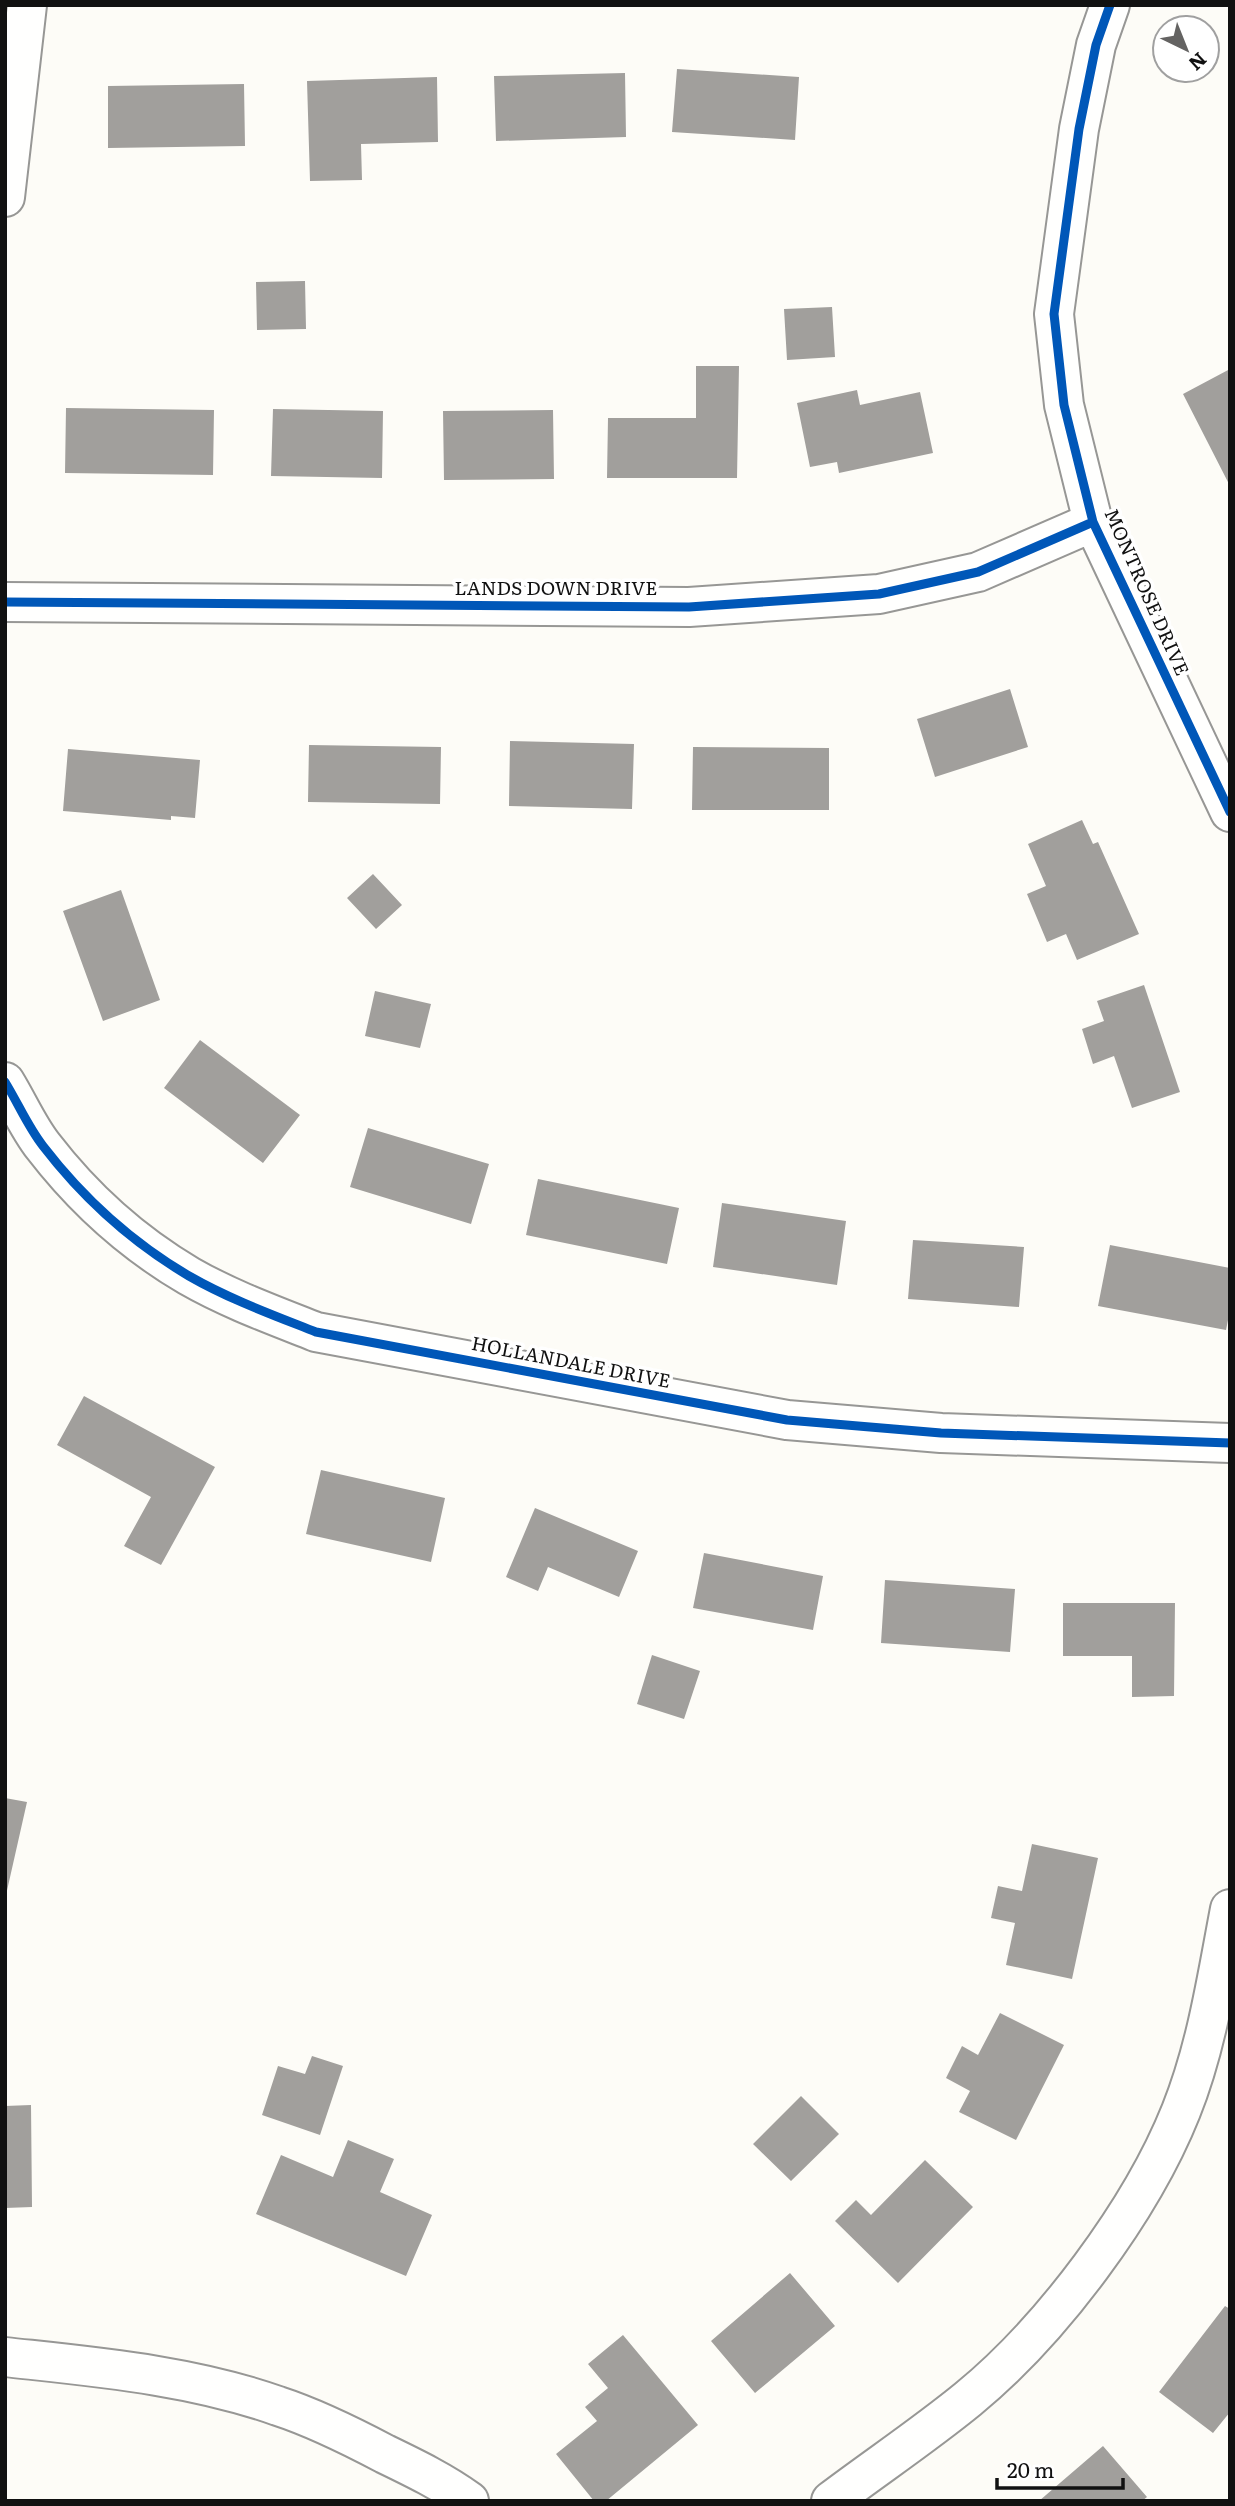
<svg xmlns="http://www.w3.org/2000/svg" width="1235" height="2506" viewBox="0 0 1235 2506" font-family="Literata,serif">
<rect width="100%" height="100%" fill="#fdfcf7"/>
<path fill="#a19f9c" d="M677,69L799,77L795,140L672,132Z
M625,73L626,137L496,141L494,76Z
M437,77L438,142L361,144L362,180L310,181L307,81Z
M244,84L245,146L108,148V86Z
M305,281L306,329L257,330L256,282Z
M832,307L835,357L787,360L784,309Z
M696,366H739L737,478H607L608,418H696Z
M1230,369V486L1183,394Z
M857,390L860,405L920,392L933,453L839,473L837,462L810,467L797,403Z
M66,408L214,410L213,475L65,473Z
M273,409L383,411L382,478L271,476Z
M553,410L554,479L444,480L443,411Z
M1010,689L1028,747L935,777L917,719Z
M510,741L634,744L632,809L509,806Z
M309,745L441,747L440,804L308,802Z
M693,747L829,748V810H692Z
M68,749L200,760L195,818L171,816V820L63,811Z
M1082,820L1093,844L1098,842L1139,934L1077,960L1066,934L1047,942L1027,894L1046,886L1028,844Z
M373,874L402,905L376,929L347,898Z
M121,890L160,1000L103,1021L63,911Z
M1144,985L1180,1092L1132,1108L1114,1056L1093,1064L1082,1029L1104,1021L1097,1001Z
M375,991L431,1004L420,1048L365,1036Z
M200,1040L300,1115L263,1163L164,1088Z
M368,1128L489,1164L471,1224L350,1187Z
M538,1179L679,1208L667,1264L526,1235Z
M722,1203L846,1221L837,1285L713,1267Z
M913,1240L1024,1247L1019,1307L908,1299Z
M1110,1245L1230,1268V1310L1226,1330L1098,1306Z
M84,1396L215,1467L161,1565L124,1546L151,1497L57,1445Z
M321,1470L445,1498L431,1562L306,1534Z
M535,1508L638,1551L619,1597L548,1567L538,1591L506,1577Z
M704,1553L823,1576L813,1630L693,1608Z
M885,1580L1015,1589L1010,1652L881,1643Z
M1063,1603H1175L1174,1696L1132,1697V1656H1063Z
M652,1655L700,1671L684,1719L637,1704Z
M5,1798L27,1802L6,1895H5Z
M1032,1844L1098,1858L1072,1979L1006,1965L1015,1923L991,1918L998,1886L1022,1891Z
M1000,2013L1064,2045L1016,2140L959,2112L970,2091L946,2078L962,2046L978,2055Z
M312,2056L343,2066L320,2135L262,2115L278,2066L305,2074Z
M801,2096L839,2134L791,2181L753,2144Z
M31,2105L32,2207L5,2208V2106Z
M348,2140L394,2159L380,2192L432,2215L406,2276L256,2214L281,2155L333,2177Z
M925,2160L973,2207L898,2283L835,2221L856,2200L871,2215Z
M790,2273L835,2326L755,2393L711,2341Z
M1225,2306L1230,2309V2412L1213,2433L1159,2392Z
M623,2335L698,2425L606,2501H594L556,2454L597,2421L585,2407L608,2388L588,2364Z
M1103,2446L1147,2497L1142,2501H1039Z"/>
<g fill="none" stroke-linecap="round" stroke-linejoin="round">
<g stroke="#979795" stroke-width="42">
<path id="street" d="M1110,5L1096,45L1079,129L1054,314L1064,405L1093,522L1230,812
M5,197L27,5
M5,602L689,607L879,594L978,572L1093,522
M5,1082C18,1103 28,1127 43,1146C83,1198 133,1243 189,1276C229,1299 273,1315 316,1332L787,1420L941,1433L1230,1443
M5,2357C96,2367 191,2375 278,2406C315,2418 351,2436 385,2454C414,2468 443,2482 469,2501
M831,2501C876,2467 924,2435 968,2399C1051,2331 1141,2211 1181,2111C1207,2046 1217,1977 1230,1909"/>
</g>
<use href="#street" stroke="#fffffe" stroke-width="38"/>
<g stroke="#fff" stroke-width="13">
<path id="cycleway" d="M1110,5L1096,45L1079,129L1054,314L1064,405L1093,522L1230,812
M5,602L689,607L879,594L978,572L1093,522
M5,1082C18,1103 28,1127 43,1146C83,1198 133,1243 189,1276C229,1299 273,1315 316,1332L787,1420L941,1433L1230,1443"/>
</g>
<use href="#cycleway" stroke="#0057b8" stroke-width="9"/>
</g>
<g text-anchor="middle" stroke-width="7" stroke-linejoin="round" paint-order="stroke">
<g font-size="19" fill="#111" stroke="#fff">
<text x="556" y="595">LANDS DOWN DRIVE</text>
<text transform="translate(1147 592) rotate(66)" y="7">MONTROSE DRIVE</text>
<text transform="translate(571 1362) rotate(11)" y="7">HOLLANDALE DRIVE</text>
</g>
</g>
<rect width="1235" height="2506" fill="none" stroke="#111111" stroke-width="14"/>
<g transform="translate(1186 49) rotate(137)"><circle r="33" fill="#ffffff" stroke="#a0a0a0" stroke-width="2"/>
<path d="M0-5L12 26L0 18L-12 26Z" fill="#646362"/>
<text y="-10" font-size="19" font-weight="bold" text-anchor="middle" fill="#111111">N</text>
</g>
<path d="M997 2478v10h126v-10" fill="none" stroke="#111111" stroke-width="3.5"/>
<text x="1007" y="2478" font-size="21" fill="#111111" stroke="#ffffff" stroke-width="5" paint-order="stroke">20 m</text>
</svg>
